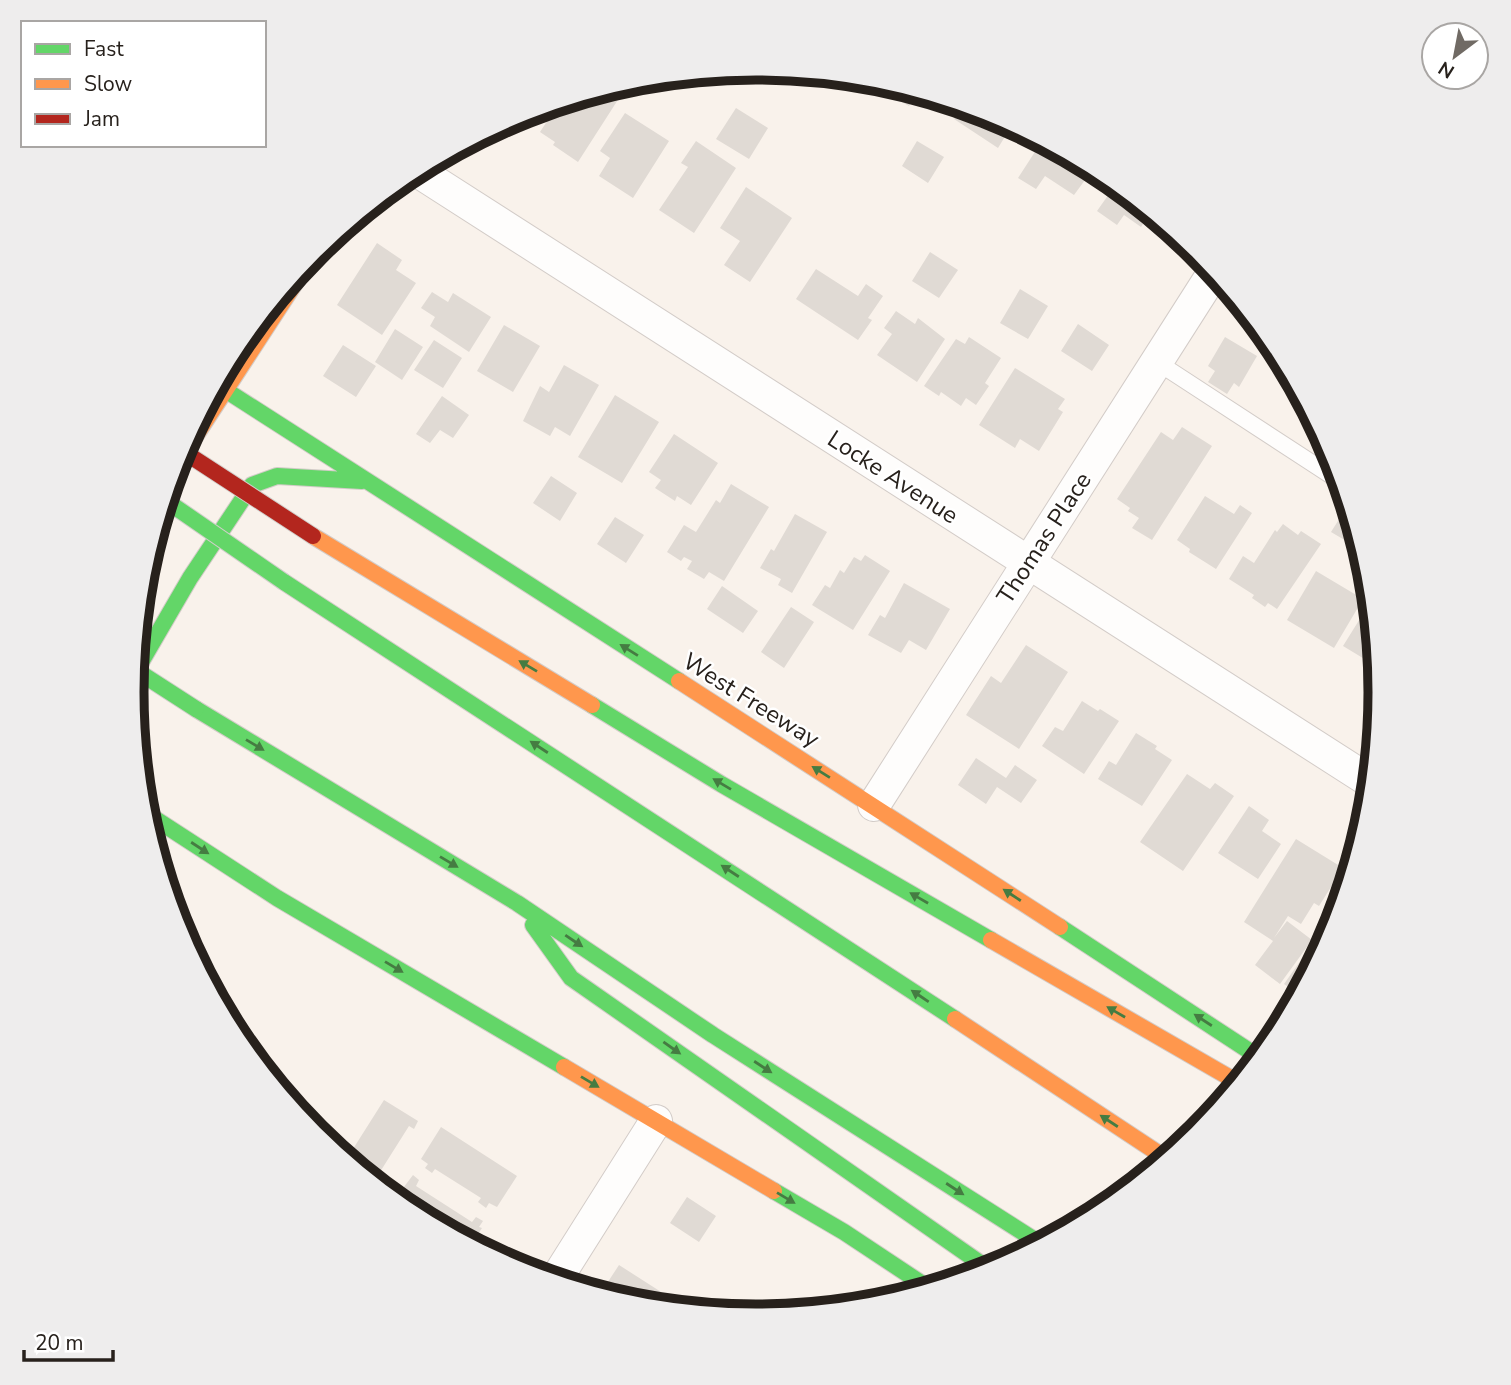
<svg xmlns="http://www.w3.org/2000/svg" width="1511" height="1385" viewBox="0 0 1511 1385" font-family="'Nunito Sans',sans-serif">
<rect width="100%" height="100%" fill="#f9f2eb"/>
<path fill="#e0dad4" d="M630,81L578,162L553,145L555,142L540,132L559,103L571,99L583,107L593,93Z
M896,86L925,95L922,100L916,96L909,106L891,96Z
M963,106L995,116L1012,125L998,148L954,119Z
M736,108L768,128L749,159L716,139Z
M530,112L521,126L513,121L511,123L507,121Z
M625,113L669,141L633,198L599,176L610,158L600,151Z
M696,141L736,168L694,233L659,210L688,167L681,163Z
M917,141L944,157L928,183L902,166Z
M1042,141L1086,165L1079,176L1085,180L1074,195L1045,176L1036,189L1018,178Z
M1116,184L1150,213L1141,227L1124,215L1117,225L1097,211Z
M746,187L792,218L750,282L724,265L740,241L720,228Z
M377,243L402,260L396,270L416,283L382,335L337,305Z
M930,252L958,270L939,298L912,281Z
M816,269L858,296L866,284L883,296L868,318L872,320L858,340L796,299Z
M1020,289L1048,306L1028,339L1000,323Z
M432,292L448,302L453,293L491,317L469,352L430,326L435,317L421,308Z
M896,311L915,324L918,318L945,339L917,382L877,355L892,334L884,328Z
M1078,324L1109,345L1092,371L1061,351Z
M504,325L540,346L513,392L477,371Z
M395,329L423,347L402,380L375,362Z
M969,337L1001,358L985,383L989,386L976,405L966,398L961,406L941,392L939,396L924,386L956,339L965,344Z
M1225,337L1257,356L1239,387L1234,383L1227,394L1208,382L1215,371L1208,366Z
M434,340L462,358L443,388L414,370Z
M343,345L376,366L356,397L323,376Z
M564,365L599,385L570,436L555,427L550,436L523,421L540,386L549,392Z
M1015,368L1065,399L1058,409L1063,412L1039,451L1020,439L1015,448L979,425Z
M615,395L659,422L622,483L578,457Z
M442,396L469,415L453,438L440,430L430,443L416,434Z
M1182,427L1212,446L1152,540L1132,528L1139,518L1128,511L1130,508L1117,499L1161,432L1173,440Z
M674,434L718,463L691,505L677,496L675,501L655,488L661,480L649,472Z
M551,476L577,493L560,521L533,503Z
M731,484L769,507L724,581L709,572L704,579L687,569L692,561L684,557L681,561L667,552L684,525L696,532L716,500L720,503Z
M1205,496L1234,514L1240,505L1252,513L1216,569L1189,552L1190,549L1177,540Z
M1348,505L1357,537L1353,545L1331,532Z
M795,514L827,532L792,593L778,585L781,579L760,568L771,549L774,551Z
M615,517L644,535L626,563L597,544Z
M1283,524L1298,535L1301,531L1321,544L1277,609L1268,603L1265,607L1252,598L1254,595L1229,579L1243,556L1254,563L1275,530L1277,532Z
M865,555L890,571L853,630L812,605L825,585L830,588L840,570L844,573L854,557L861,561Z
M1316,571L1363,599L1334,648L1287,620Z
M904,583L950,609L926,650L909,640L901,653L868,635L880,615L885,618Z
M722,586L758,611L743,633L707,609Z
M1371,601L1377,665L1379,683L1369,677L1376,666L1343,646Z
M791,607L814,622L784,668L761,652Z
M1026,645L1068,672L1019,749L966,715L991,676L1001,683Z
M1082,701L1098,711L1100,709L1119,721L1084,774L1042,746L1055,727L1063,731Z
M1136,733L1157,746L1155,749L1172,760L1142,806L1098,779L1109,761L1116,765Z
M976,758L1006,778L1015,765L1037,780L1021,803L997,787L986,804L958,785Z
M1187,774L1210,789L1215,783L1234,796L1183,871L1140,842Z
M1249,806L1269,820L1262,831L1281,844L1258,879L1218,853Z
M1296,839L1343,868L1319,906L1314,903L1301,924L1288,916L1274,938L1287,921L1312,940L1280,984L1255,965L1273,941L1244,922Z
M1313,943L1322,950L1299,994L1284,984Z
M384,1100L418,1121L414,1129L409,1126L373,1183L346,1160Z
M441,1127L517,1176L497,1207L489,1203L486,1208L478,1202L481,1198L435,1169L432,1173L425,1168L428,1164L421,1159Z
M413,1175L419,1180L416,1186L472,1222L476,1217L483,1221L479,1227L482,1228L471,1245L408,1211L394,1200Z
M687,1197L716,1216L699,1242L670,1223Z
M619,1265L669,1297L662,1308L633,1305L600,1294Z"/>
<g fill="none" stroke-linecap="round" stroke-linejoin="round">
<g stroke="#d3ccc8" stroke-width="18">
<path id="lane" d="M1157,362L1341,482"/>
</g>
<g stroke="#d3ccc8" stroke-width="34">
<path id="street" d="M416,170L1371,782
M874,805L1214,272
M555,1281L656,1121"/>
</g>
<g stroke="#d3ccc8" stroke-width="18">
<path id="fast" d="M216,384L679,681
M284,582L955,1019
M133,676L190,578L252,485L277,476L362,481
M592,705L721,784L991,940
M196,709L517,903L713,1035L1041,1244
M143,811L277,898L564,1067
M533,925L571,978L990,1270
M1060,927L1260,1058
M774,1191L844,1232L930,1289"/>
</g>
<g stroke="#d3ccc8" stroke-width="18">
<path id="slow" d="M174,469L318,248
M313,536L592,705
M679,681L1060,927
M991,940L1239,1083
M955,1019L1167,1159
M564,1067L774,1191"/>
</g>
<use href="#lane" stroke="#fefdfc" stroke-width="16"/>
<use href="#street" stroke="#fefdfc" stroke-width="32"/>
<use href="#fast" stroke="#63d668" stroke-width="16"/>
<use href="#slow" stroke="#ff974d" stroke-width="16"/>
<g stroke="#d1ceca" stroke-width="18" stroke-linecap="butt">
<path id="fast-bridge" d="M165,500L284,582
M134,669L196,709"/>
</g>
<g stroke="#d1ceca" stroke-width="18" stroke-linecap="butt">
<path id="jam-bridge" d="M181,450L313,536"/>
</g>
<use href="#fast-bridge" stroke="#63d668" stroke-width="16"/>
<use href="#jam-bridge" stroke="#b3261e" stroke-width="16"/>
</g>
<defs><path id="oneway-solid" d="M-6-.8H1V-3.2L6.5 0L1 3.2V.8H-6Z" transform="scale(1.75)"/></defs>
<g fill="#457c42">
<use href="#oneway-solid" transform="translate(629 650) rotate(-148)"/>
<use href="#oneway-solid" transform="translate(528 666) rotate(-149)"/>
<use href="#oneway-solid" transform="translate(255 745) rotate(31)"/>
<use href="#oneway-solid" transform="translate(539 747) rotate(-147)"/>
<use href="#oneway-solid" transform="translate(821 772) rotate(-148)"/>
<use href="#oneway-solid" transform="translate(722 784) rotate(-149)"/>
<use href="#oneway-solid" transform="translate(200 848) rotate(33)"/>
<use href="#oneway-solid" transform="translate(449 862) rotate(31)"/>
<use href="#oneway-solid" transform="translate(730 871) rotate(-147)"/>
<use href="#oneway-solid" transform="translate(1012 895) rotate(-147)"/>
<use href="#oneway-solid" transform="translate(919 898) rotate(-150)"/>
<use href="#oneway-solid" transform="translate(574 941) rotate(34)"/>
<use href="#oneway-solid" transform="translate(394 967) rotate(31)"/>
<use href="#oneway-solid" transform="translate(920 996) rotate(-146)"/>
<use href="#oneway-solid" transform="translate(1116 1012) rotate(-150)"/>
<use href="#oneway-solid" transform="translate(1203 1020) rotate(-147)"/>
<use href="#oneway-solid" transform="translate(672 1048) rotate(35)"/>
<use href="#oneway-solid" transform="translate(763 1067) rotate(33)"/>
<use href="#oneway-solid" transform="translate(590 1082) rotate(31)"/>
<use href="#oneway-solid" transform="translate(1109 1121) rotate(-147)"/>
<use href="#oneway-solid" transform="translate(955 1189) rotate(33)"/>
<use href="#oneway-solid" transform="translate(786 1198) rotate(31)"/>
</g>
<g text-anchor="middle" stroke-width="5" stroke-linejoin="round" paint-order="stroke">
<g font-size="24" fill="#27211c" stroke="#fff">
<text transform="translate(893 477) rotate(33)" y="8">Locke Avenue</text>
<text transform="translate(1044 538) rotate(-57)" y="8">Thomas Place</text>
<text transform="translate(751 700) rotate(32)" y="8">West Freeway</text>
</g>
</g>
<path d="M0 0H1511V1385H0ZM144 692a612 612 0 1 1 1224 0a612 612 0 1 1-1224 0Z" fill="#eeeded" fill-rule="evenodd"/>
<path fill="none" stroke="#27211c" stroke-width="9" d="M144 692a612 612 0 1 1 1224 0a612 612 0 1 1-1224 0Z"/>
<rect x="21" y="21" width="245" height="126" fill="#ffffff" stroke="#a9a6a4" stroke-width="2"/>
<rect x="35" y="44" width="35" height="10" fill="#63d668" stroke="#a9a6a4" stroke-width="2"/>
<text x="84" y="56" font-size="21" fill="#27211c">Fast</text>
<rect x="35" y="79" width="35" height="10" fill="#ff974d" stroke="#a9a6a4" stroke-width="2"/>
<text x="84" y="91" font-size="21" fill="#27211c">Slow</text>
<rect x="35" y="114" width="35" height="10" fill="#b3261e" stroke="#a9a6a4" stroke-width="2"/>
<text x="84" y="126" font-size="21" fill="#27211c">Jam</text>
<g transform="translate(1455 56) rotate(212)"><circle r="33" fill="#ffffff" stroke="#a9a6a4" stroke-width="2"/>
<path d="M0-5L12 26L0 18L-12 26Z" fill="#706a64"/>
<text y="-10" font-size="19" font-weight="bold" text-anchor="middle" fill="#27211c">N</text>
</g>
<path d="M24 1350v10h89v-10" fill="none" stroke="#27211c" stroke-width="3.5"/>
<text x="35" y="1350" font-size="21" fill="#27211c" stroke="#ffffff" stroke-width="5" paint-order="stroke">20 m</text>
</svg>
